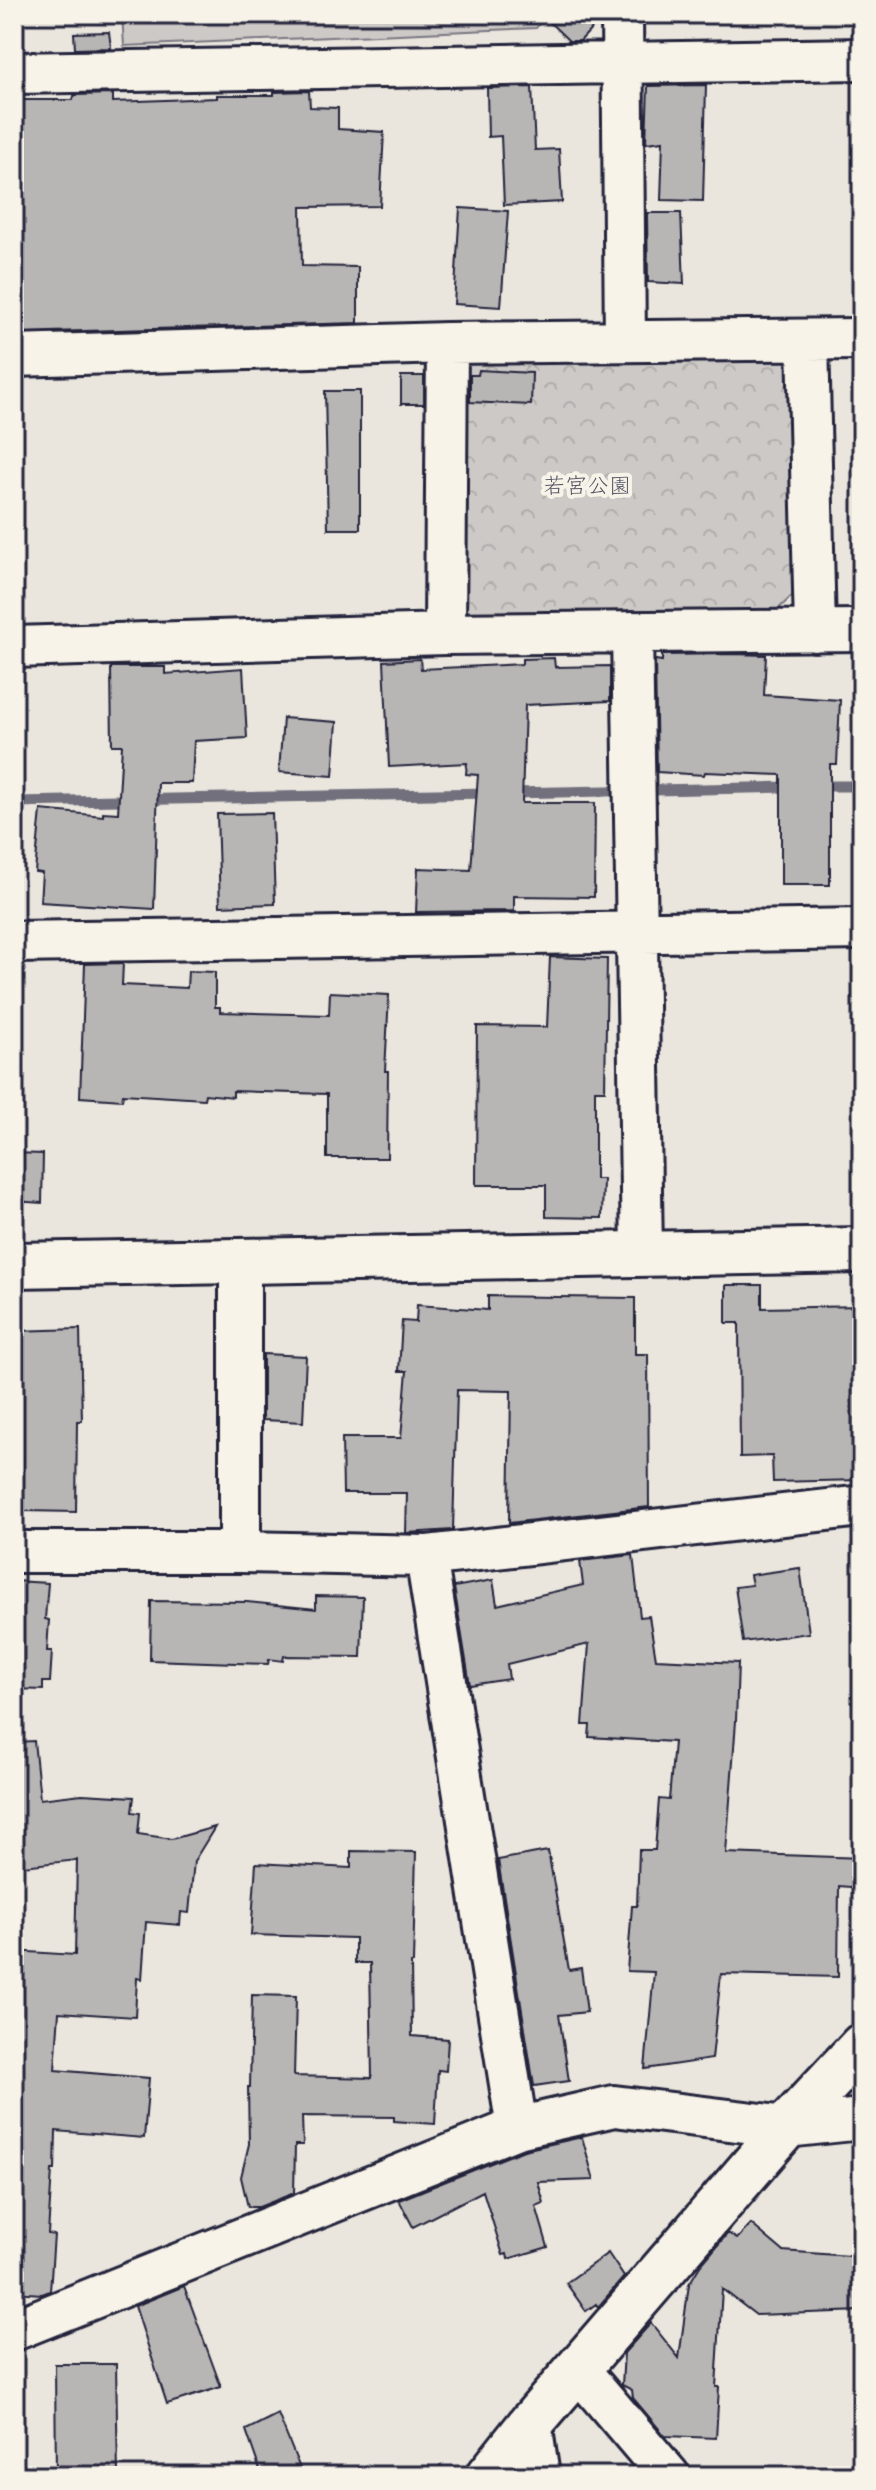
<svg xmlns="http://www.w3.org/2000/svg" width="876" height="2490" viewBox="0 0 876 2490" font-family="Sriracha,'Klee One',sans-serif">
<defs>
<pattern id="park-crowns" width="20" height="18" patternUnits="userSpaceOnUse" patternTransform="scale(2)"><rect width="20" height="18" fill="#cdc9c6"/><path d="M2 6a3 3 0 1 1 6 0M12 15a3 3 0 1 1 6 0" fill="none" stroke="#b0acab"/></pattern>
</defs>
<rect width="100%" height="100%" fill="#eae6de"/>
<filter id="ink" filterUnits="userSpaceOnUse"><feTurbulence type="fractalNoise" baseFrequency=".0125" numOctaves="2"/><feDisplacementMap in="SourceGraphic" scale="16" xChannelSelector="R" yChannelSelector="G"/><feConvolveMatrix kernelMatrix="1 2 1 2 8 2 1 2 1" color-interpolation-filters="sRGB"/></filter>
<g filter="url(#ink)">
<path fill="#cdc9c6" stroke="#787680" stroke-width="2" d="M122,14H547L536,28L124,46Z"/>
<path fill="url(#park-crowns)" stroke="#787680" stroke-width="2" d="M452,350L777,351L793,372L794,594L771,616L451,626Z"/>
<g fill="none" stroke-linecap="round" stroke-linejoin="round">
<path stroke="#716f7b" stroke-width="11" d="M818,786H862
M511,793L793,787
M14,802L489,793"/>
</g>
<path fill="#b8b6b5" stroke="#22223b" stroke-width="2" d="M541,14H599V21L580,41H569Z
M109,32L111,48L75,49L74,33Z
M706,85L703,201L661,200L663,141L646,143L648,86Z
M532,87L535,150L559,149L562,202L504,205L501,136L488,137L487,88Z
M309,91L310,107L338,108V129L384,132L380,206L301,207L302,266L358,267V323L14,333V100H73L74,96L77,95L113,94V102L217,98V95H274V92Z
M460,208L508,211L501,307L454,304Z
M647,213H681L684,284L648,282Z
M479,370L532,373L531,405L470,402V375H478Z
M401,376H424V404H401Z
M325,391H360V529H328Z
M733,654L766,655L764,695L840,700L837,764H830V885H781V775L705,772L704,775L657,772L655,660L662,661V655Z
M554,658L555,667L610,666V701L525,705L522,803H595L594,897L514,896V911L416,912L418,868L471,870L478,775L466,774L467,763L389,767L384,661L420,659L421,669L522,664V659Z
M111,667H165V674L243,668L247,738L194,741L192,783H158L154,909L40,902L42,873L35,872L41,810L103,816V812L118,813L122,745H112Z
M283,718L337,722L333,776L279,772Z
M272,813L275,904L220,906L217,814Z
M550,957L607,959L605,1090H595V1179H603L602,1218L546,1217V1185H476L477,1026L547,1027Z
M123,963L122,985L187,988L188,971L215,972V1007H220V1012L329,1015L330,992L389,995L385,1071H388L387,1158H327V1094L233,1091V1097L205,1094L204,1099L123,1094L122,1100L80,1097L85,964Z
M14,1153L43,1154L42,1203L14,1201Z
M726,1285H762V1308L862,1306V1480L773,1482L772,1456L740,1457L739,1323H726Z
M488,1296L635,1298V1354H648L649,1507L509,1523L511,1391L457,1390L453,1530L406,1533L407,1493H343L342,1438H401L407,1371H399L402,1321L416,1322L417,1305L488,1310Z
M80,1329L82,1421H77L76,1512L24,1511L21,1426H14V1331Z
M263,1354L306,1356L303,1422L263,1420Z
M633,1555L640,1617L649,1616L656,1659L738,1663L736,1721L726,1853L862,1858V1888L839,1886L838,1977L721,1974L712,2059L645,2069L654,1972L627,1971L632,1906H637L639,1850H655L659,1799L669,1800L674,1742L589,1737L590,1725H583L589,1644L507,1664L509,1679L470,1685L454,1587L493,1580L497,1605L583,1585L580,1561Z
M800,1568L809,1633L743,1642L735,1587L752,1585L750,1575Z
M14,1581L48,1583L45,1619L49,1620L47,1651H52L50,1682H43V1690L14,1689Z
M316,1596L363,1597L361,1657L284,1656L283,1661L269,1659L268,1664L150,1660L151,1601L247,1602L316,1609Z
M34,1741L40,1799L82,1794L134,1797L132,1812L140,1813L138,1834L172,1839L215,1827L194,1861L189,1913L181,1912L180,1925L146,1922L142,1979L137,1978L135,2017L59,2012L55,2070L149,2078L144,2138L56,2131L55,2170H52L48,2234L54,2235L50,2291L42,2294L14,2292V1951L75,1955L77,1860L14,1867V1742Z
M351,1851L416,1852L413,1963H411L412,2036L448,2039L446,2071L438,2070L435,2124L394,2121V2117L302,2116L303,2145H295L294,2193L259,2207H248L241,2177L249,2144L248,2087H250L252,1995L296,1996L294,2076L372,2078L370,1963H355V1938L251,1935L256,1863L351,1868Z
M548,1851L569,1970L581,1968L587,2012L559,2015L569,2081L534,2086L498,1860Z
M582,2137L594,2180L538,2182L544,2203L536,2206L548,2247L508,2259L507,2254L503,2255L483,2191L413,2227L399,2200L524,2150Z
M751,2224L783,2251L862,2257V2311L756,2315L722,2289L716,2387H719L716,2438L665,2436L633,2398L632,2390L622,2385L624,2353L651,2323L679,2358L689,2284L700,2266L728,2233L737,2239Z
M608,2253L624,2277L598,2307L596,2304L586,2311L566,2283Z
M184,2286L221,2387L167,2404L135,2306Z
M55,2364H116L118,2476H56Z
M278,2414L303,2476H262L246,2430Z"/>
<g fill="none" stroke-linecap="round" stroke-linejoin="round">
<g stroke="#22223b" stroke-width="46">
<path id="street" d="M622,14L625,341
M14,73L862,59
M808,340L815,631
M14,356L447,343L862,339
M632,632L642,1252
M445,634L447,343
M14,647L445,634L862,630
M14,942L862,929
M14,1552H240L426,1556
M240,1552V1260
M517,2128L426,1556L862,1506
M14,2330L517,2128L614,2106L786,2127L862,2119
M578,2369L669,2476
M531,2423L539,2476"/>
</g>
<g stroke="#22223b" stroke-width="50">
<path id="secondary" d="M14,1265L862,1250
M489,2476L531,2423L786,2127L862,2046"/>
</g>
<use href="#street" stroke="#f7f3e8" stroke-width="40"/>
<use href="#secondary" stroke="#f7f3e8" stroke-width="44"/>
</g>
</g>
<g text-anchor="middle" stroke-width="8" stroke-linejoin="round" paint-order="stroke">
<g font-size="22" fill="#555465" stroke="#f7f3e8">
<text x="587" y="493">若宮公園</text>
</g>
</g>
<rect width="876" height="2490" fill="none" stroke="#f7f3e8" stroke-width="48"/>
<rect x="24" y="24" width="828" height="2442" fill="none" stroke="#22223b" stroke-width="3" filter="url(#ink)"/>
</svg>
